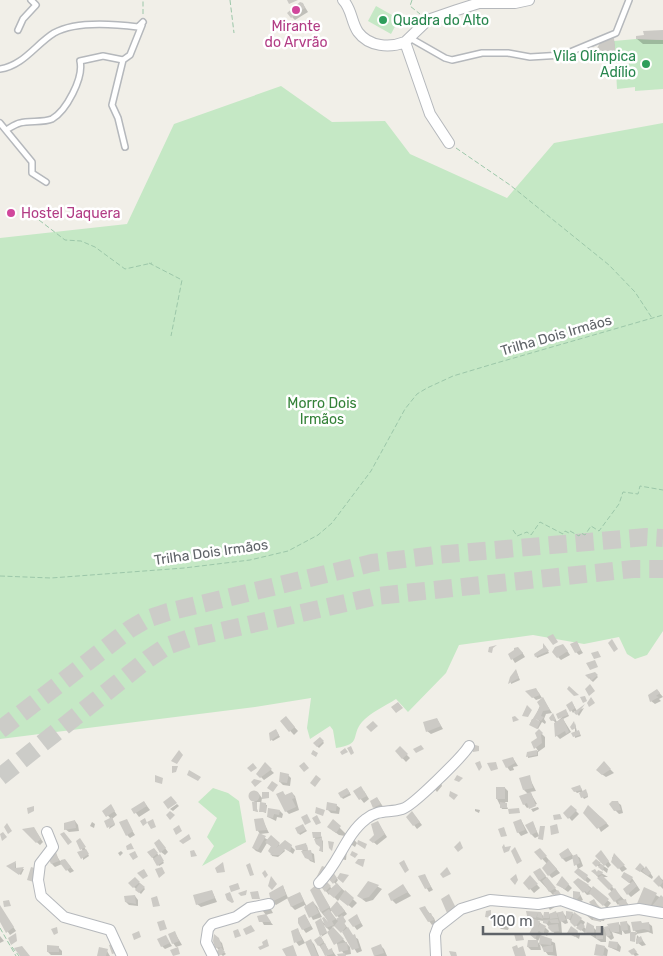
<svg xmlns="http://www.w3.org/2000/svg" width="663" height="956" viewBox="0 0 663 956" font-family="Rubik,sans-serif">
<rect width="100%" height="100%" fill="#f1efe8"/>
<path fill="#c5e8c5" d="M376,6L399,19L391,34L368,21Z
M636,39L663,40V89L635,91V87L617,89L616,70L629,69V62L616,63L614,41Z
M281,86L332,122L385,121L410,154L507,198L554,143L663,123V631L647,655L635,659L627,654L619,637L584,644L533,635L459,645L446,673L408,712L396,699C385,706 370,713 362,722C350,736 363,744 336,748L333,730L330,726L310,739L307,728L311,698L255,707L0,739V238L127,224L174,124Z
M213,788L228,793L239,801L246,842L202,866L214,846L207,837L217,818L198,802Z"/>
<path fill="#0003" fill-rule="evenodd" d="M303,4L308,12L295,20L292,17Z
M663,31V44H643L637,39Z
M614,40L616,60L598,61L597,59Z
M576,642L583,653L579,655L576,652Z
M545,646L549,653L537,658L536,656L545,649Z
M566,649L570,655L561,660L558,657Z
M522,652L525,657L515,663L510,655Z
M516,671L520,680L511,684V677Z
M594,673L598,677L593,682L587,676Z
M536,690L539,693L542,698L536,700L528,692Z
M657,690L663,697L659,699L661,701L655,704L651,701Z
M543,699L552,713L546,714L544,719L546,722L545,724L542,722L538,729L530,724L532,719L540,722L535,717Z
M573,704L577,711L584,708L579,716L575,711L573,713L568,705Z
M567,712L569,716L563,719L571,732L560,739L557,736L555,722L550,718L553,715L557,722Z
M437,719L443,729L431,734L427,731Z
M289,721L298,731L294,735L282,722Z
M575,723L577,732L579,731L581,736L575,738Z
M539,731L545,737V747L538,752V756L528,758V753L538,751L533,743L538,738Z
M277,732L280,737L273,741L270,738Z
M320,738L324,743L319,748L314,743Z
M400,748L410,758L406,762L396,751Z
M513,758L518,766L513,767L514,770L510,771L507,767Z
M604,763L614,773L606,777L600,773Z
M265,764L274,773L264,780L258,774Z
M288,775L291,778L290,786L283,785L280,782Z
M529,777L536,791L530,792L537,804L527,808L524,804L528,794L524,790Z
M441,783L442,786L437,792L433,787Z
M505,788L508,791V802H505L508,809H502L497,799Z
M581,788L583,792H587L588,797L584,799L580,792L577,793L573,789Z
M348,790L351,795L343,799L339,793Z
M364,791L369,799L364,803L355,792Z
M282,792L286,796L292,793L295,796L299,810L289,814L286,811Z
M251,793L259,794L262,798L261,804L267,805L266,813L260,811L261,802H255L258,812L254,811L256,803L251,799Z
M377,798L384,808L377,811L374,807Z
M144,802L150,810L139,817L133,809Z
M617,802L621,805L623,813L619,814L615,810Z
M177,804L179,806L173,811L170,809Z
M336,805L340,808L339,814L331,813L328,810Z
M111,806L117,815L112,819L115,825L109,829L111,819L104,811Z
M571,806L579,814L572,821L565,813Z
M538,807L539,809L533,812L531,809Z
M588,807L603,819L609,826L601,832Z
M475,809L480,810L479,813L475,811Z
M280,811L283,814L282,818L277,817L276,821L268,817Z
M415,816L422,825L417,829L414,825Z
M262,819L269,833L260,834L258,831Z
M521,820L528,833L521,836L518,832Z
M75,821L78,825L79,831L69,832L65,829Z
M126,821L135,835L130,838L127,835Z
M333,821L346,834L347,832L350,835L357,843L355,847L349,843L345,836L339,835L332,830Z
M92,822L95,824L94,828L90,826Z
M378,823L387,837L377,845L371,840L376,835Z
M533,823L539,836L535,838L532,835Z
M304,827L307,831L300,835L296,829Z
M35,830L43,842L40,845L30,836Z
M320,833L322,838H320L323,841V852L320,851L321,847L314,837Z
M260,835L268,840L271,837L281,846L285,841L295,850L293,854L282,846L285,851L278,857L272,856L270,851L272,847L267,843L261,853L256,851L253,848Z
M77,841H81L89,856L83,860V851Z
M162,844L168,852L165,855L161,852Z
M307,845L308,851L314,854L315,863L310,861L302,850L297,849Z
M339,845L347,849L346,860L340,859L338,853Z
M154,849L164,863L159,866L149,853Z
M568,849L574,857L576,855L580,858L583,866L578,869L591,880L588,883L575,872L578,869L574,858L566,862L563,859L561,854Z
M121,851L123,853L120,856L118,853Z
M536,852L543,853L560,873L552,878L549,875L547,864Z
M55,853L60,861L65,860L74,871L70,873L62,864L55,867L52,864Z
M604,855L611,865L608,868L597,856Z
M614,855L627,869L622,872L619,868L612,858Z
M596,861L608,869L607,873L594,863Z
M16,863V869H24L21,875L8,866Z
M640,865L649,871L653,877L652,879L637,869Z
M598,871L608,877H603L628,904L630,913L620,903L618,905L615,901L609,894L612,892L596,875Z
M543,873L558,892L553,895L539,880Z
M333,874L338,880L336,883L357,903L352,908L340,898L338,901L330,893L329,895L320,884L326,882L332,889L337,885L329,878Z
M425,876L433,890L429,892L420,877Z
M530,877L540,888L534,893L525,883Z
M622,877L632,878L640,890L631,897L628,894L631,884Z
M659,877L663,880V889L655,881Z
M135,878L145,889L141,894L130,883Z
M562,878L572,888L568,892L557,884Z
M578,879L589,886L611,903L607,908L592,894L587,895L575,882Z
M369,882L382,889L373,900L366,902L362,899Z
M283,886L288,898L300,893L307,907L313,902L320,910L317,886L331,909L341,906L347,914L343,917L346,922L344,923L353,936L358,939L362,951L357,953L345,933L335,926L332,927L350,947L351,954L340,956L344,954L329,932L321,937L329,951L332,950L336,956H327L315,940L322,936L316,923L321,920L326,925L330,923L317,907L322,917L313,920L305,905L295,910L292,907L288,898L276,905L272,902ZM333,910L337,916L340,918L337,920L330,912ZM323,924L330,931L327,933Z
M403,886L411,896L396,904L392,900Z
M645,889L663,899L652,914Z
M212,891L217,902L201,907L197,904Z
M580,894L583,900L577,903L574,900Z
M552,895L558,905L550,910L542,899Z
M135,896L138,900V906L129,905L126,902Z
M581,902L605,918L604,921L592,920L578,908Z
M268,904L273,913L265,915L273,925H264L259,916L266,915L259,906Z
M0,907L16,931L10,935L0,920Z
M425,908L434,918L436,923L432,925L429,921Z
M528,912L541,913L544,917L548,914L562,912L567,917L572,913L585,922L583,926L587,930L593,927L597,931L603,927L605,929L618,923L622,927L627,923L630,926L631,933L625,934L622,930V935L612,932L614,938L611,940L606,935V942H601L586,932L585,933L566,917L568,923L565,924L561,921L562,934L556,935L544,921L537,920L549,931L547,936L543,932L538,941L530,934L537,931Z
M305,915L313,929L306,933L303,929Z
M357,916L363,926L357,930L354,926Z
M507,921L510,925L508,930L501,929L498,926Z
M648,923L652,926L653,934L648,932L636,934L639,937L638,939L641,938L646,945L642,946L638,943L636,944L637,935H634L633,942L631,933H637L634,930Z
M298,930L305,943L299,946L296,942Z
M568,932H577L580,935L579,939Z
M175,933L182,945L176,947L173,943Z
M0,936L4,941L0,943Z
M215,936L222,943L224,950H222L226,954L223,956L218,952L220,951L216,947Z
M541,936L555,943L557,956L548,955L540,944L541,950H531L528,947L538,942L540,945Z
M166,937L172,946L165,949L162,946Z
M311,941L314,944L319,956H313Z
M618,943L621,947L620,952L609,947Z
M381,946L384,949L387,956H375L373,948Z
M58,947L62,951V955H51L48,952Z
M605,947L608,950L607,956L595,955Z
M634,950L639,955L635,956L630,951Z
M107,951L110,956H98Z"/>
<path fill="#cccac5" d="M287,0H298L289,4Z
M300,2L303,3L305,8L291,18L287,13Z
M663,30V40L636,39V36L644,35L643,31Z
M614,38L616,60H596L597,48L600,43Z
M553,634L558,642L553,645L547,637Z
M612,639L618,649L614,652L608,643Z
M577,641L581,650L575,653L570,644Z
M543,643L549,651L535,657L534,654L543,648Z
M563,644L568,651L557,658L552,652L555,647Z
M497,645L493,648L492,653L488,652L489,647Z
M518,647L523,653L511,660L508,654L514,650V648Z
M598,651L601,657L594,659L591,653Z
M595,660L598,667L590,670L586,663Z
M516,669L519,678L508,684L510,677Z
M595,672L598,675L591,681L590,677L589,679L585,675Z
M590,684L595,691L589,696L585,689Z
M569,686L579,695L574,696L567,689Z
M536,688L540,695L532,698L525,691Z
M657,689L660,693L656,696L659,697L650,702L648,695Z
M585,696L587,701L583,703L580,697Z
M543,697L550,710L543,711L541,716L544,717L541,721L536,719L540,722L537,729L529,725L540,707L537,702Z
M591,697L595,703L589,707L587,703Z
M572,701L575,708L570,712L566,705Z
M398,702L403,708L396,713L391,707Z
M585,704L577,715L575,714L574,712Z
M527,705L532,710L528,717L522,716Z
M566,709L568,715L558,719L556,714Z
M553,713L556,720L551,721L549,718Z
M286,716L295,727L289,732L280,721Z
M515,716L519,720L513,722L512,717Z
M437,718L441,726L426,732L423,722Z
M563,718L569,732L566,734L565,731L555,737L554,723Z
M373,721L378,726L371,732L366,727Z
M574,721L576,728L572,730L570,727Z
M276,729L279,735L270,741L269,733Z
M539,729L543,733L541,735L542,743L534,749L531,742L537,738L535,733Z
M579,730L580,735L573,737L571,733Z
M320,737L324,741L317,747L313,743Z
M471,744L479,746V751L473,752Z
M421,745L424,749L416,753L413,749Z
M351,746L354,753L351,755L347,748Z
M400,746L408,754L402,759L395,751Z
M345,748L348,752L342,755L340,752Z
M179,750L183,755L177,764L171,761Z
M313,750L318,753L316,757L311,754Z
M537,750V755L526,757L527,752Z
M513,757L515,763L506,768L502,760Z
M480,761L482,767L479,771L475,763Z
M604,761L611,769L602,775L596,770Z
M265,762L272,769L260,778L256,774Z
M304,762L309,768L304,772L299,766Z
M496,762L498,769L491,771L487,763Z
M253,763L257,768L251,772L247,768Z
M172,766H178L176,772L172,773Z
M189,770L201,777L198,781L187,775Z
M280,772L289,774L287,783L279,782Z
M155,775L163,778L162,784L155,782Z
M316,775L321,779L315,787L310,783Z
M457,775L463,778L459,782L454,780Z
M530,775L533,788L523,790L519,778Z
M254,779L262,781L255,787L251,782Z
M272,781L278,785L273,792L267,788Z
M580,785L582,790L574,792L571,788Z
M361,786L367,796L359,800L353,791Z
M496,787H505V799H496Z
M347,788L350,793L341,798L338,793Z
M586,789L588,796L581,798L579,793Z
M248.5 796a5.5 5.5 0 1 1 11 0a5.5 5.5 0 1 1-11 0Z
M283,791L285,795L292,792L295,798L292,799L296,807L285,812L276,794Z
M450,791L458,795L454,800L449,796Z
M262,792H269V798L262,799Z
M531,792L536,806L529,809L527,803L523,805L519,796Z
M171,796L177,803L168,809L163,802Z
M377,797L381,804L373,808L370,801Z
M144,801L147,806L134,814L131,809Z
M612,801H618L621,810L614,811L609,804Z
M252,802H257V811H253Z
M260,802L266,803V812H259Z
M327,802L337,804L336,811L326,810Z
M500,802L507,803V808H500Z
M111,804L115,811L106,817L102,811Z
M571,805L577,810L568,819L563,813Z
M588,805L607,823L597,829L583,813Z
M34,806V811L28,814L27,808Z
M316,807L325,810L323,816L315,813Z
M268,808L280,810L279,815L274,814L273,818L267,817Z
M519,808L520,813L509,814L508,809Z
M170,811L175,815L170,820L166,815Z
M412,811L420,822L413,826L406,817Z
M307,814L311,822L305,825L301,817Z
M560,814L562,819L554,820L553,815Z
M317,815L321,823L316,825L312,818Z
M112,817L115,824L107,828L104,821Z
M145,818L147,823L143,826L140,821Z
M263,818L267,830L256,831L254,819Z
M127,819L133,831L126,836L119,822Z
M153,819L156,827L151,829L147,822Z
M333,819L341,826L336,833L327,827Z
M521,819L525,830L517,833L513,822Z
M75,820L76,828L64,830V823Z
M378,821L385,834L373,843L369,840L374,835L371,824Z
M533,821L537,832L531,835L525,825Z
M7,823L12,831L8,834L4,827Z
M303,824L306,830L298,834L295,828Z
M557,824L559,833L551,835L550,826Z
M179,825L182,831L176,835L173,829Z
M540,826H545L543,840L538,839Z
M34,827L41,839L36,843L22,829Z
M504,827L507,836L501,837L498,829Z
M3,832L7,837L2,841L0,834Z
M64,832L72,842L68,845L60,834Z
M312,832H321V837L313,838Z
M259,833L266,836L258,850L252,848Z
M189,834L191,839L183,844L179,841Z
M271,835L280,843L276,848L285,840L292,845L290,852L285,849L280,855H270L274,852L271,854L268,851L271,846L265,842Z
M80,838L86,847L80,850L76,841Z
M322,838L323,851H319L320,847L316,844L314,839Z
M159,839L166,848L160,853L154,843Z
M358,840L367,844L365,849L357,844Z
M328,841L334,842L332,851L329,848Z
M460,841L463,848L458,852L454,847Z
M131,843L134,849L127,850L126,846Z
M306,843L308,850H296L295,846Z
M504,844L505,847L511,846L509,851L504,853L502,847Z
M515,847L522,861L517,864L511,851Z
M154,848L158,853L152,858L147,852Z
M540,848L547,856L541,860L534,852Z
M568,848L572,855L562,859L559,854Z
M86,849L89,854L81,859L77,852Z
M194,850L197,856L191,857L190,851Z
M311,850L313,861L305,858L301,851Z
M601,850L609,861L604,866L595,856Z
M135,851L138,857L133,860L129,854Z
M352,851L358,854L355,858L350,855Z
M56,852L59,861L51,864L47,855Z
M614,853L625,865L618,869L611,862Z
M160,854L164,861L157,866L153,859Z
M577,854L580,863L574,866L572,856Z
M65,859L71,867L66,871L60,863L61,860Z
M358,859H365L363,867L355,863Z
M596,859L601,863L596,867L592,863Z
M404,860L409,870L405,873L399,863Z
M549,860L557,869L548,876L542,868Z
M16,861L15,868L24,867L19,875L6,866Z
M223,862L225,872L217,873L215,868Z
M250,863L254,875L250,876L246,865Z
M640,863L644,867L640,872L635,869Z
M601,864L604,866L603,871L598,867Z
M322,866L328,868L316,882L315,880Z
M646,866L651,873L648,876L642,871Z
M31,867L38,869L34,882L27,880Z
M162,867L165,873L159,878L155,869Z
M447,867L451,874L443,878L440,874Z
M540,868L546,876L539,881L533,872Z
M578,868L588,875L585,881L574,872Z
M144,869L148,876L143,879L137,873Z
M595,869L597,872L598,870L603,872L602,874L597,876L591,871Z
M265,870L268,875L265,878L262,873Z
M333,872L337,878L333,884L328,878Z
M624,872L633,877L629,883L621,877Z
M340,873L349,875L343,883L337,878Z
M425,874L431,887L425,889L418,876Z
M516,874L518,880L515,885L510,879Z
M530,875L538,884L529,890L523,883Z
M602,875L613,886L609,890L597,878Z
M659,875L663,882L659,887L653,881Z
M271,876L277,884L272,890L268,886Z
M562,876L569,884L565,889L556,885Z
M135,877L140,882L133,888L128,883Z
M547,877L556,888L549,892L542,881Z
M578,878L589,885L588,886L591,889L587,893L585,891L583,893L573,882Z
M324,879L331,886L325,892L319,884Z
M368,881L379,885L369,897L362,899L357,896Z
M633,881L637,886L627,895L623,889Z
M140,883L145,887L139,893L135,890Z
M238,883L240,889L231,892L229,886Z
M337,883L342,889L334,898L327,892Z
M317,884L330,907L321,912L310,890Z
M403,884L408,892L391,901L388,894Z
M283,885L286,895L271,902L269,893Z
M593,886L609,899L603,906L589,893Z
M644,887L657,893L648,911L636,906Z
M615,888L621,897L614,902L608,894Z
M212,890L215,898L196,905L193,895Z
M247,890L246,895L241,896L238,893Z
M345,890L354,898L348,906L339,899Z
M558,890L563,897L559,900L553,893Z
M258,891L260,899H252L250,892Z
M573,891L580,892V896L575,901L573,900Z
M230,892L234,902L232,903L227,900L225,894Z
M300,892L304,901L291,907L287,898Z
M449,894L457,910L447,913L441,899Z
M135,895L136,904L125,902L124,896Z
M661,895L663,897V911L651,907Z
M157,896L160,906L153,907L151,898Z
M594,899L597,904L604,911H596L589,902Z
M626,899L628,910L621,911L618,901Z
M9,900L11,906L4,907L3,901Z
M313,901L319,913L309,918L304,907Z
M337,901L345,911L336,917L330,909Z
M0,905L14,927L6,933L0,922Z
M425,906L429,913H431L434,920L428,922L419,908Z
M329,909L336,919L342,915L346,921L344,922L346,927L341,933L334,926L338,921L336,919L332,921L334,925L326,928L322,918L324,917L328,922L323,913Z
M491,910V918L485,917L486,911Z
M526,911L541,912L543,919L537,917L538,912L536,918L527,916Z
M556,911L558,918L550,919L549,914Z
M563,911L566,920L560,922L557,913Z
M566,911L573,912L570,919H566Z
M593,911L602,914L601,922L593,920Z
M544,912H549V918H543Z
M574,912L582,918L575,927L570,922Z
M266,914L271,922H259L257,916Z
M305,914L311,926L302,930L298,923V918Z
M357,914L361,923L353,927L348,920Z
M528,917L540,921L538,928L540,923L546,926L543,934L527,921Z
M321,918L327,932L320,936L315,922Z
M498,918L508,920L505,927H497Z
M558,919L559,923H551L549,920L547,924L543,923V920Z
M164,920L167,929L160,931L157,922Z
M627,921L628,930L621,931L620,922Z
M641,921L642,923L649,922L650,931L644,929L633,931L631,922Z
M587,922L594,926V936L585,932Z
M619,922V932H611L607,924Z
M581,923L585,926L581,931L576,928Z
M558,924L559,931L552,932L548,928L549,925Z
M251,925L255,931L246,935L243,929Z
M533,926L539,930L535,939L529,934Z
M571,926L578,931L575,937L567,933Z
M596,926H603V939H596Z
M608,926L611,935L607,937L604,927Z
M57,927L58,933L54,935L51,929Z
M333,927L344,939L334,945L327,932Z
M348,927L353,935L355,934L359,948L352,950L342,932Z
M298,928L302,940L294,943L291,931Z
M238,929L241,936L235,938L233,931Z
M139,931L141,937L134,940L132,934Z
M175,931L179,941L172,944L168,934Z
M630,932H636L635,942L630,941Z
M16,933L17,941L11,945L8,938Z
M522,933L524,940L516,941L514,934Z
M214,934L219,938L222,947L215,948L213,941Z
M166,935L170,943L161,947L157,939Z
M540,935L552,939L551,945L539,944Z
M320,936L324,942L318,946L314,940Z
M641,936L643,941L637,944L636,939Z
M267,939L269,946L260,950L258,947L263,945L262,942Z
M311,939L318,956H311L305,942Z
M528,940H538V947H527Z
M609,941L618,942L617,949L608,947Z
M347,942L348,950L339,952L337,944Z
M114,943L119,952L112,954L109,945Z
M325,943L328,950L332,948L333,954L325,956L320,946Z
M381,944L384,953L374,956L371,948Z
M596,944L605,946L603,956L594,955Z
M47,945L59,946V952H47Z
M293,945L297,956H286L282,949Z
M517,945L518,948L523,946L526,956H515L512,947Z
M553,945V952H544L542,947Z
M22,946L30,956H20L14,948Z
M99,947L108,949L106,956H97Z
M178,947L180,954L173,956L170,950Z
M221,947L225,952L219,956L216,952Z
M634,948L637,952L632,955L628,951Z
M449,951L456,952L457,956H451Z
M345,953L346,956H338L337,954Z"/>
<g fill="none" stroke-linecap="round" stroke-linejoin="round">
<path stroke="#ccccc8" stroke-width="18" stroke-dasharray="18 9" stroke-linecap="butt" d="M0,730L130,629L147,619L168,612L372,563L436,555L646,537L663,538
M0,777L148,659L167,646L190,638L377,596L633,569H663"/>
<g stroke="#b5b8bc" stroke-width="8">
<path id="lane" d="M18,30L23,19L36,5L31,0
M410,38L445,58L452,60L482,53H508L530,57L563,55L616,33L629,0
M0,69C23,66 36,44 54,33C75,21 115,24 138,27L143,22
M0,123L32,162V173L46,182
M6,130C10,128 15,124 20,123C29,120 43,123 52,119C66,111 84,78 80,61L103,56L123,60
M125,147L118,118L112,105L123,60L130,55L142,25"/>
</g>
<g stroke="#b5b8bc" stroke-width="12">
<path id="street" d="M343,0C352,9 351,22 358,32C369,47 390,48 405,42
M449,143L430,114L405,42L428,20L457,10L479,3H515L529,0
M47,832L53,847L40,864L38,880L41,896L64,917L110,930L122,956
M319,883C339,864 345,835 366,819C378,809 389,813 402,809C412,807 463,756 469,746
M213,956L206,942L208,929L212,924L236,917L249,908L269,904
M436,956L435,935L438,927L461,909L490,900L538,904L561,900L600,914L639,909L662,913"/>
</g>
<path stroke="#9cc7a9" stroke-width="1" stroke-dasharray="5 2.5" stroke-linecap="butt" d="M230,0L234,33
M412,0L410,6L420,14
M143,14V0
M616,66L629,65
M456,148L510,185L609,265L635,292L652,318
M39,220L65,240L81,241L95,247L125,269L152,263
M149,263L182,280L171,336
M513,530L517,536L527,532L531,535L540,522L563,534L565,531L569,533L570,531L579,536L581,533L585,535L591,526L599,531L619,504L623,492L638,494L640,486L663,490
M0,576L51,578L184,568L250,560L288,551L318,535L332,523L371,471L405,409L417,394L427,388L453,376L493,364L663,315
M0,928L16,956
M12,947L19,956"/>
<use href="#lane" stroke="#fff" stroke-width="5"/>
<use href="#street" stroke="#fff" stroke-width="10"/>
</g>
<g fill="#d1479c" stroke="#fff" stroke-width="2">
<circle cx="296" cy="10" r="5"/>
<circle cx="11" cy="213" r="5"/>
</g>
<g fill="#2e9e5b" stroke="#fff" stroke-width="2">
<circle cx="383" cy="20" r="5"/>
<circle cx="646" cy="64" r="5"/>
</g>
<g text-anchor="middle" stroke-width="5" stroke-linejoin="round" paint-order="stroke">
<g font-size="14" fill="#27864d" stroke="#fff" text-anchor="start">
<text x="393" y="25">Quadra do Alto</text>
<text x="636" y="61" text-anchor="end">Vila Olímpica<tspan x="636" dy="16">Adílio</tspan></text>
</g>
<g font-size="14" fill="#b23c85" stroke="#fff">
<text x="296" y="31">Mirante<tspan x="296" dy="16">do Arvrão</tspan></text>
<text x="21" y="218" text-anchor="start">Hostel Jaquera</text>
</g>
<g font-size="14" fill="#5f6368" stroke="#fff">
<text transform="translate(556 335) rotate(-16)" y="5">Trilha Dois Irmãos</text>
<text transform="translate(211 552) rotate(-8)" y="5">Trilha Dois Irmãos</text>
</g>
<g font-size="14" fill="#348238" stroke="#fff">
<text x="322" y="408">Morro Dois<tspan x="322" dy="16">Irmãos</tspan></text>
</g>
</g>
<path d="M483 926v8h119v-8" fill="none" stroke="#5f6368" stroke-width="2.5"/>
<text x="490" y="926" font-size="15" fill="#5f6368" stroke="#ffffff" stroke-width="4" paint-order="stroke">100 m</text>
</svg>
